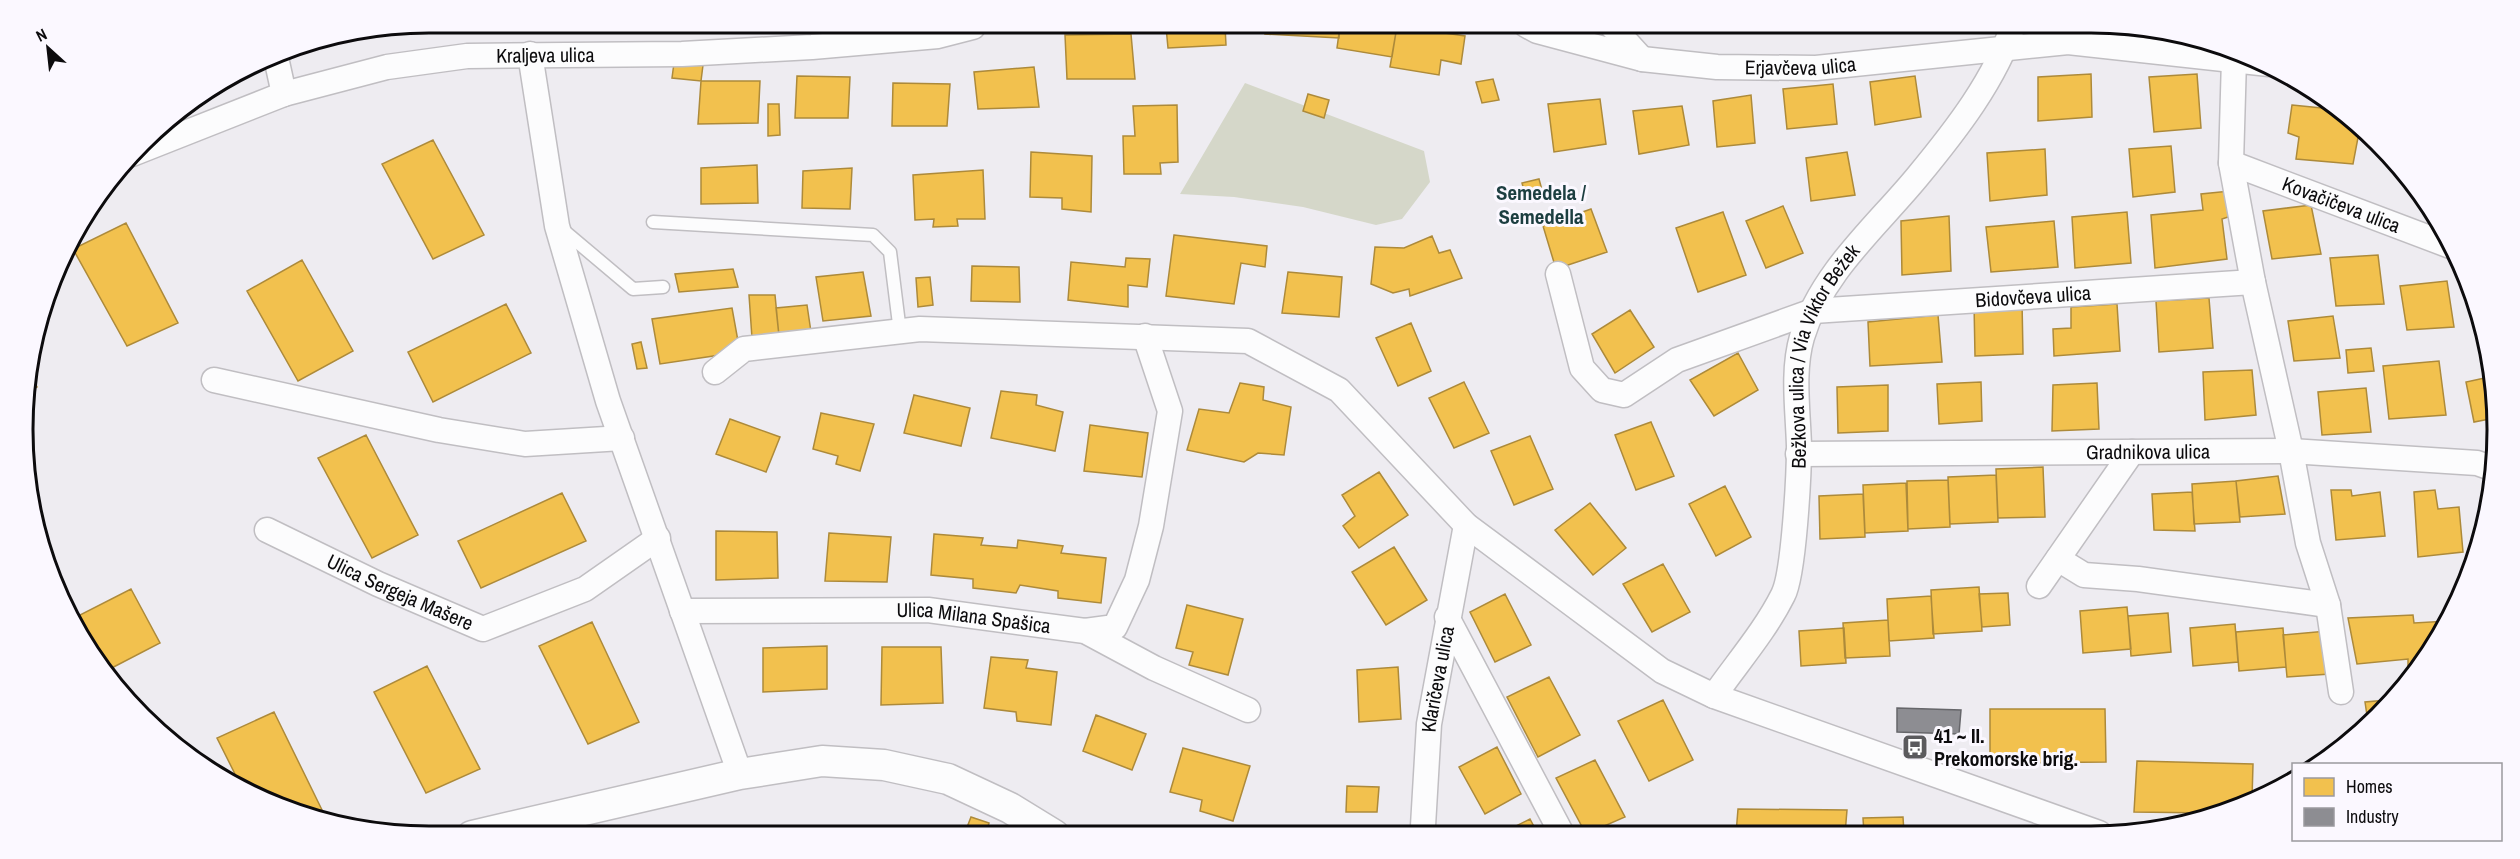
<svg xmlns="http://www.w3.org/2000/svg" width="2520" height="859" viewBox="0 0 2520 859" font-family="'Archivo Narrow',sans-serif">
<rect width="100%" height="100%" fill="#eeecf1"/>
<path fill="#d5d7c9" d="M1245,83L1424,151L1430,182L1402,219L1376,225L1303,207L1234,197L1180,194Z"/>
<path fill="#f2c14e" stroke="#ad8a3a" stroke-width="1.5" d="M1910,23H1971L1911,32Z
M1225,26L1226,45L1168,48L1166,27Z
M1266,26H1340L1339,38L1265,34Z
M1340,26H1397L1392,57L1337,48Z
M1397,26L1465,36L1461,64L1441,60L1439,75L1390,67Z
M1131,34L1135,79H1067L1065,35Z
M674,63L703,65L701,81L672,78Z
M1034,67L1039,107L978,109L974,72Z
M2091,74L2092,117L2038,121V77Z
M2197,74L2201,128L2154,132L2149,77Z
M797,76L850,77L848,118H795Z
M1915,76L1921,117L1875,125L1870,82Z
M1493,79L1499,100L1482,103L1476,82Z
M701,81H760L758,123L698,124Z
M893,83L950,84L947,126H892Z
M1833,84L1837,124L1787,129L1783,89Z
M1308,94L1329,100L1324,118L1303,111Z
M1751,95L1755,143L1717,147L1713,101Z
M1600,99L1606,144L1554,152L1548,104Z
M768,104H779L780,135L768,136Z
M1177,105L1178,162L1160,163L1161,174H1124L1123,136H1135L1133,106Z
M2292,105L2342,110L2360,127L2353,164L2296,159L2299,137L2288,133Z
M1682,106L1689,145L1639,154L1633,111Z
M433,140L484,235L433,259L382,164Z
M2171,146L2175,192L2133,197L2129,149Z
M2045,149L2047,195L1990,201L1987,153Z
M1031,152L1092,156L1091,212L1062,209V198L1030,197Z
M1847,152L1855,195L1811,201L1806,158Z
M757,165L758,203L701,204V168Z
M852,168L850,209L802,208L803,171Z
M983,170L985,219H957L958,226L933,227L934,219L915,220L913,175Z
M1539,179L1542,190L1525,194L1522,183Z
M2230,191L2234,215L2222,219L2227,259L2155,268L2151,215L2203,210L2201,194Z
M2311,205L2321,254L2272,259L2263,211Z
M1783,206L1803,253L1766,268L1746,221Z
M1591,209L1607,252L1556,269L1543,226Z
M1723,212L1746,275L1698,292L1676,228Z
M2127,212L2131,263L2075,268L2072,217Z
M1949,216L1951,271L1902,275L1901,221Z
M2054,221L2058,267L1991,272L1986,227Z
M126,223L178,323L127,346L73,249Z
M1174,235L1267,246L1265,267L1241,263L1234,304L1166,296Z
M1432,236L1439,253L1450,250L1462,278L1410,296L1409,289L1393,293L1371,284L1375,247L1404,248Z
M2378,255L2384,304L2336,306L2330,258Z
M1126,258L1150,259L1147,287L1128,285V307L1068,300L1071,262L1125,267Z
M302,260L353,351L298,381L247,291Z
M972,266L1019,267L1020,302L971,301Z
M733,269L738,287L679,292L675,274Z
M863,272L871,316L823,321L816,277Z
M1288,272L1342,277L1339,317L1282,313Z
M930,277L933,305L918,307L916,278Z
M2447,281L2454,327L2407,330L2400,286Z
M749,295H775L779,336L752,338Z
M2209,298L2213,348L2159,352L2156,301Z
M2022,301L2023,354L1975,356L1974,303Z
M506,304L531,353L433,402L408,352Z
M2117,304L2120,351L2054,356L2053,329L2071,328V307Z
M807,305L811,332L779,336L776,308Z
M732,308L740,352L660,364L652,319Z
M1630,310L1654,347L1615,373L1592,334Z
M1938,315L1942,362L1870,366L1868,322Z
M2333,316L2340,358L2294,361L2288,321Z
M1411,323L1431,371L1398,386L1376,338Z
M641,342L647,368L637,369L632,344Z
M2371,348L2374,371L2348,373L2346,350Z
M1738,353L1758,390L1714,416L1690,380Z
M2439,361L2446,415L2389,419L2383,366Z
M28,369L37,387L25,393L26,377Z
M2252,370L2256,415L2205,420L2203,372Z
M2494,376L2495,418L2474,422L2466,382Z
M1464,382L1489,433L1454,448L1429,398Z
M1981,382L1982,421L1939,424L1937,384Z
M1240,383L1264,387L1263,400L1291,407L1284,455L1258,453L1244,462L1187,450L1199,409L1229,413Z
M2097,383L2099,429L2052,431L2053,385Z
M1888,385V431L1838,433L1837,387Z
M2366,388L2371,432L2322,435L2318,392Z
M1001,391L1037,395L1036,405L1063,412L1055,451L991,438Z
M914,395L970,408L961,446L904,433Z
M821,413L874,424L860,471L836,464L838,456L813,449Z
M730,419L780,437L766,472L716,454Z
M1651,422L1674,476L1636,490L1615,435Z
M1090,425L1148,433L1142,477L1084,471Z
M366,435L418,535L372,558L318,458Z
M1530,436L1553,489L1514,505L1491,451Z
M2043,467L2045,517L1998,518L1996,469Z
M1379,472L1408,515L1359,548L1343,526L1355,516L1342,495Z
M1996,475L1998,522L1950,524L1948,477Z
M2278,476L2285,514L2240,517L2236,481Z
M1948,480L1950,527L1908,529L1907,481Z
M2236,481L2240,522L2194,524L2192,484Z
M1906,483L1908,531L1865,533L1863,485Z
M1725,486L1751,537L1716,556L1689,504Z
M2331,490H2351L2352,496L2380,492L2385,536L2336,540Z
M2435,490L2438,509L2459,507L2463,552L2418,557L2414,492Z
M2192,492L2195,531L2154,530L2152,494Z
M562,493L586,541L481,588L458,541Z
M1863,494L1865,537L1820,539L1819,496Z
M1590,503L1626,548L1593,575L1555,530Z
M2487,517L2484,535L2483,536L2480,518Z
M716,531L777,532L778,578L716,580Z
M829,533L891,537L887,582L825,581Z
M934,534L983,538L981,545L1017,548L1018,540L1063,546L1061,553L1106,558L1101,603L1058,598V591L1020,585L1016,593L973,588V579L931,575Z
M1394,547L1427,600L1386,625L1352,572Z
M1663,564L1690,612L1652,632L1623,584Z
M1979,587L1982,631L1933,634L1931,590Z
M131,589L160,643L104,672L91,656L74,618Z
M2008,593L2010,625L1982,627L1979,594Z
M1505,594L1531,645L1495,662L1470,612Z
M1931,596L1934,638L1889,641L1887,599Z
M1187,605L1243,619L1228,675L1189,665L1193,652L1176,648Z
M2127,607L2131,649L2083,653L2080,611Z
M2168,613L2171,652L2131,656L2128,616Z
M2413,615L2414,623L2448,621L2443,633L2414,668H2408V659L2357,664L2348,618Z
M1888,620L1890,656L1845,658L1843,623Z
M592,622L639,722L588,744L539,646Z
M2235,624L2238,662L2193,666L2190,628Z
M1844,628L1846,663L1801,666L1799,631Z
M2283,628L2286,667L2239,671L2236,632Z
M2327,631L2330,674L2287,677L2283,635Z
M827,646V689L763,692V648Z
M882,647H941L943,703L881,705Z
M991,657L1028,660L1026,668L1057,672L1051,725L1017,721L1016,712L984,708Z
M427,666L480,769L426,793L374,692Z
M1398,667L1401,719L1359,722L1357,670Z
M1549,677L1580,735L1538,757L1507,697Z
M1663,700L1693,760L1649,781L1618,721Z
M2388,700L2370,722H2368L2365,702Z
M1990,709H2105L2106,762L1990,763Z
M274,712L325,816L317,819L240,784L217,738Z
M1096,715L1146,734L1132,770L1083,751Z
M1497,747L1521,794L1485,814L1459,767Z
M1183,748L1250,766L1233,821L1200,811L1202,800L1170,792Z
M1595,760L1625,817L1586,834L1556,778Z
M2137,761L2253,764L2252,800L2209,813L2134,812Z
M1347,786L1379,787L1377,812H1346Z
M1738,809L1847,810L1845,834H1736Z
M971,817L989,823L986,835H964Z
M1903,817L1904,833L1864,834L1863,818Z
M1530,819L1538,834H1500Z"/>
<path fill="#8d8d92" stroke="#66666a" stroke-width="1.5" d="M1897,708L1961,710L1959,734L1897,732Z"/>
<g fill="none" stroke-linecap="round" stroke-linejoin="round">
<g stroke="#c0bec2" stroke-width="15">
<path id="service" d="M653,222L873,235L890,252L900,332
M563,230L633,289L663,287"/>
</g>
<g stroke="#c0bec2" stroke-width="27">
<g id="minor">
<path id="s1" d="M1526,25L1537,31L1642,59L1717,67L1816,68L2068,42L2269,64"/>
<path d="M1611,25L1642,59"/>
<path d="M275,53L284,94"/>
<path d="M530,54L557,226L608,401L740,774"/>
<path d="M2234,59L2231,163L2253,282L2291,451L2308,543L2328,605L2341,692"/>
<path id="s2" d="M132,154L284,94L387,67L467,56L682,54L812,47L938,36L973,27"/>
<path id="s3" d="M2231,163L2453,247"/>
<path id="s4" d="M1558,274L1582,368L1602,390L1624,395L1677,360L1813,311L2253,282"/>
<path d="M715,372L744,349L920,329L1248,341L1339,390L1466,525L1662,671L1714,696L2099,833"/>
<path d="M214,380L439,430L525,444L622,438"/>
<path id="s5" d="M1798,454L2291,451L2477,463L2494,469"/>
<path id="s6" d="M267,530L378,584L483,629L585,589L658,538"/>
<path d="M2058,559L2084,575L2138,579L2328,605"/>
<path d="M2039,586L2132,452"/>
<path id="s7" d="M682,611L928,610L1085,631L1154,668L1248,710"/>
<path d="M1447,617L1562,834"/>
<path d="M1085,631L1115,627L1137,580L1151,526L1170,411L1145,336"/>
<path id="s8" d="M1714,696C1737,663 1765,631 1783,595C1794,574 1799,474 1799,446C1798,411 1792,371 1802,337C1821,273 1877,226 1918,176C1956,130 1995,80 2014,23"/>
<path id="s9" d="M1425,834L1423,826L1429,724L1466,525"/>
</g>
</g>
<g stroke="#c0bec2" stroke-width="33">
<path id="tertiary" d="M472,836L740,774L822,761L884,765L948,779L1010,808L1054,835"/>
</g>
<use href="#service" stroke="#fcfcfd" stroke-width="12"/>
<use href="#minor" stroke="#fcfcfd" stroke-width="24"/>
<use href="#tertiary" stroke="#fcfcfd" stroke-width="30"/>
</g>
<defs>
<g id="bus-square" transform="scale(1.35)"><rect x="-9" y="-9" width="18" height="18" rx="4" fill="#5b5a5d" stroke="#fbf8ff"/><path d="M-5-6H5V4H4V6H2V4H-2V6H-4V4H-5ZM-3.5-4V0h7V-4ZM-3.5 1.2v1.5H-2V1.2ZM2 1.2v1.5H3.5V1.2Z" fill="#fff"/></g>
</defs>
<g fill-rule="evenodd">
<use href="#bus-square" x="1915" y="747"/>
</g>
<g text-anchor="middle" stroke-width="6" stroke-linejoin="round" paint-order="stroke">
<g font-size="20" fill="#0c0b0d" stroke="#fbf8ff">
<text dy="7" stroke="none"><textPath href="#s2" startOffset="429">Kraljeva ulica</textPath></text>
<text dy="7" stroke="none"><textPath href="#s1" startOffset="280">Erjavčeva ulica</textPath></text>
<text dy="7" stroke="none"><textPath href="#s3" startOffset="118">Kovačičeva ulica</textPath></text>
<text dy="7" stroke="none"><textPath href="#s4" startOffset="578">Bidovčeva ulica</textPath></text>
<text dy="7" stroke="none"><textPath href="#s8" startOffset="369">Bežkova ulica / Via Viktor Bežek</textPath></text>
<text dy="7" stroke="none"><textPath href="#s5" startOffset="350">Gradnikova ulica</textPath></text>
<text dy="7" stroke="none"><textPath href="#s6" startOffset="147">Ulica Sergeja Mašere</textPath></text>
<text dy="7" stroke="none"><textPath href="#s7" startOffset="292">Ulica Milana Spašica</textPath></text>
<text dy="7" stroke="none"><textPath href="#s9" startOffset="156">Klaričeva ulica</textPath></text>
</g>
<g font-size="20" font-weight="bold" fill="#0c0b0d" stroke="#fbf8ff" text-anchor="start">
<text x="1934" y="743">41 ~ II.<tspan x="1934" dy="23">Prekomorske brig.</tspan></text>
</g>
<g font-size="21" font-weight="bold" fill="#1c3e40" stroke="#fbf8ff">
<text x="1541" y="200">Semedela /<tspan x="1541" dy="24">Semedella</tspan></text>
</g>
</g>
<path d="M0 0H2520V859H0ZM429 33H2091A396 396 0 0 1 2487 429V430A396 396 0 0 1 2091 826H429A396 396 0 0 1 33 430V429A396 396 0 0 1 429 33Z" fill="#fbf8ff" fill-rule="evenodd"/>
<path fill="none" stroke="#0c0b0d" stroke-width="3" d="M429 33H2091A396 396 0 0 1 2487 429V430A396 396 0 0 1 2091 826H429A396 396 0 0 1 33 430V429A396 396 0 0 1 429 33Z"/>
<rect x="2292" y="763" width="210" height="78" fill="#fbf8ff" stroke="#9b999e" stroke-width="1.5"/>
<rect x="2304" y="778" width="30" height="18" fill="#f2c14e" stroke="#9b999e" stroke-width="1.5"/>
<text x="2346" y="793" font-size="18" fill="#0c0b0d">Homes</text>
<rect x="2304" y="808" width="30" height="18" fill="#8d8d92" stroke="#9b999e" stroke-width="1.5"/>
<text x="2346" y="823" font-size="18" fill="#0c0b0d">Industry</text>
<g transform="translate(48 48) rotate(333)" stroke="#fbf8ff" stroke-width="4.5" paint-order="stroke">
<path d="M0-4.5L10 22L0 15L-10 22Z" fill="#0c0b0d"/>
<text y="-9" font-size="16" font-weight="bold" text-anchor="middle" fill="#0c0b0d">N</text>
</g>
</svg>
